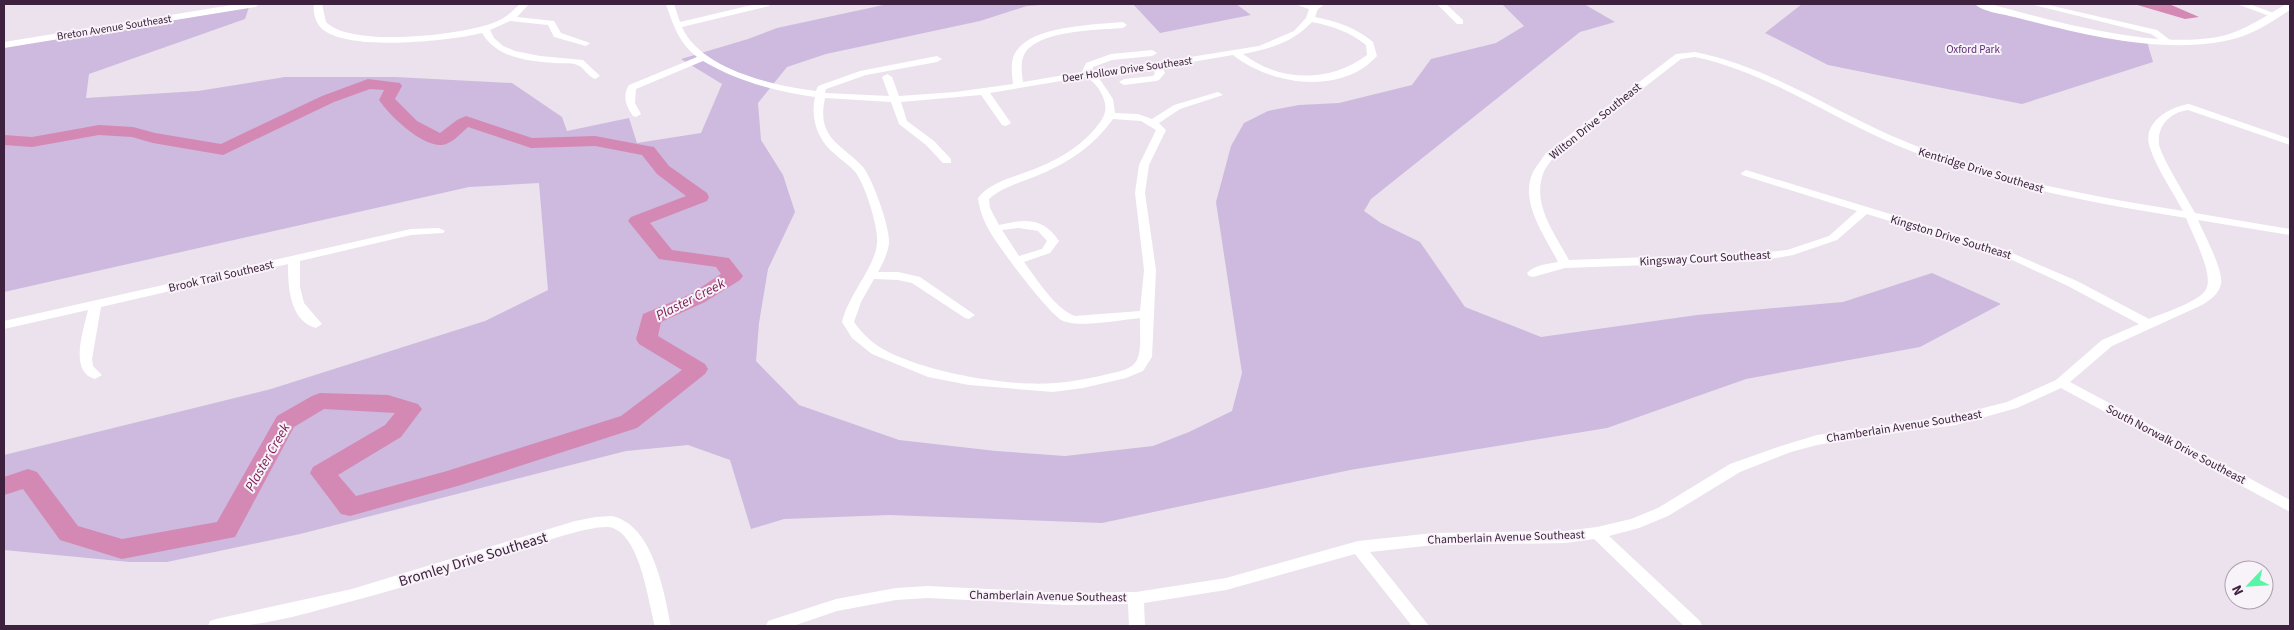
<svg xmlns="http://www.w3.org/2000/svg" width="2294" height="630" viewBox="0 0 2294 630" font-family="'Source Sans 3',sans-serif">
<rect width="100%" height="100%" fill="#ebe2ed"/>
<path fill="#cdbade" d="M888,4H1055L1027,6L980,21L826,54L787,67L758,103L761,140L783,175L795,212L768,269L759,323L756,361L799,405L899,440L996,451L1065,456L1153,446L1189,432L1232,411L1242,373L1216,202L1231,146L1244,123L1268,111L1299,105L1339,103L1412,85L1431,59L1496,43L1524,26L1502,4H1584L1615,22L1580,32L1371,199L1364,211L1381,223L1420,242L1465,307L1541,337L1697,315L1843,302L1932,273L2001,304L1920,347L1746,379L1607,428L1350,470L1102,523L889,515L784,519L751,529L730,460L688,445L626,451L300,534L167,562H130L4,550V455L271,389L485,321L548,290L539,183L469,187L4,292V47L249,7L245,19L89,74L86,98L198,91L285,77H395L512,83L562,117L567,131L629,118L637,143L701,133L722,84L681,59L748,39L777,28Z
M1133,4H1236L1251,15L1160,33Z
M1802,4H1981L2109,34L2146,38L2153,62L2022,104L1828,65L1765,33Z"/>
<path fill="#d389b4" d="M2134,4H2169L2199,17L2185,19Z"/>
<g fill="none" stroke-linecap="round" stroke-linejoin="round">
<path fill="#d389b4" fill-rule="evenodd" d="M368,79L400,83L402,86L395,99L417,121L440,133L457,120L466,116L532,138L595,136L648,146L654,147L669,166L707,193L709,197L707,201L650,223L672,250L729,258L743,276L740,280L705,302L661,322L658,336L705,364L708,369L705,374L637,428L461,485L350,516L341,514L310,473L313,467L385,425L395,413L324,409L294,427L235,537L122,559L60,540L23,489L4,495V477L28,469L37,472L78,526L122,539L217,522L277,416L312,396L320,393L388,395L418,404L422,409L401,437L338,475L356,496L447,471L621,416L682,370L639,344L636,339L643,314L691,294L721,274L716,267L659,259L628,221L631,217L686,196L657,174L642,155L595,146L531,148L468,127C461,133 452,144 442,145C421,146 390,116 379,100L384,90L370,89L334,102L223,155L153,143L132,137L99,135L32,147L4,145V135L32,137L99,125L133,127L155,133L221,144L322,96Z"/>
<path fill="#fff" fill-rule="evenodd" d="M314,4H322L326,22C351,48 462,35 493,23C504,19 512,12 520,4H529L517,17L554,21L561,33L590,43L586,46L554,37L548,25L510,21L490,30L494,38L503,46L515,51L540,56L583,60L600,76L595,79C587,76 584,67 577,65C571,62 561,64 554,63C527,61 497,58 482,33C449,41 349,52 322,29C315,22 313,13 314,4Z
M666,4H674L680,22L756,4H770L769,6L682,27C700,69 774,86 816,91L818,86L860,71L937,56L942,59L937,62L866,75L826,89L825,93L889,96L882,77L887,74L892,77L899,96L955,92L1013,84C1012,74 1010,62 1015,53C1031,25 1094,25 1123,22L1127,25L1123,28C1099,30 1036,30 1024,55C1020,63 1022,74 1023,82L1082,72L1086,63L1111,54L1152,50L1157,53L1152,56L1112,60L1093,67L1091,73L1259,46L1294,31L1306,18L1309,9L1295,4H1325L1318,9L1315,17C1337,21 1356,28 1373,42L1377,56C1341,96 1271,85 1233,55L1162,67L1165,73L1159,80L1156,81L1124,85L1119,82L1124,79L1153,76L1155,73L1153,69L1099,78L1113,99L1115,113L1138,114L1152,119L1174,105L1218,92L1223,95L1180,109L1159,123L1166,130L1149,165L1145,193L1156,270L1152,357L1143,371L1126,378L1083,388L1053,392L969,385L928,377L872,354L852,338L842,322C849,293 875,268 877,243C879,228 865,185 856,173C851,166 842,161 836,155C818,141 810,119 815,97C777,92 737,81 703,61L636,89L635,103L641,114L636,117L633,116C626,106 622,96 629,85L697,57C679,43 673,25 666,4ZM1312,22C1332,26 1350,32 1366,45L1367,55C1330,83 1280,82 1243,54C1270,49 1293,42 1312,22ZM1085,77C1093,80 1100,89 1103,97C1109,111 1103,120 1093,131C1077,149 1055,161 1032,170C1014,177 990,182 978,198C979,208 984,222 989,230C997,245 1049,315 1063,321C1082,328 1119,320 1140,318C1139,331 1144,357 1132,366C1123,372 1110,373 1100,376C1085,379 1070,382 1055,383C1008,387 922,372 881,348C871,342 861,332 854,322L861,302L874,279L898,280L912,283L965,318L969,319L975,315L920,277L898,272H878C883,263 888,253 889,243C890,227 873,180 863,167C842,144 816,139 825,98L891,102L899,124L926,145L943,163H951V159L934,141L907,121L901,102L981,95L1002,125L1006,126L1011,123L990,93ZM1113,119L1141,121L1156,130L1139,165L1135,193L1144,270L1140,311L1075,316C1056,310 1036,278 1024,262L1050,253L1059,241C1043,217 1024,219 999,225L990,208L989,199C1001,188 1018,183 1034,177C1066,164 1092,148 1113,119ZM1019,228L1038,231L1047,241L1042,249L1019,256L1002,230Z
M1437,4H1446L1463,20V24H1457Z
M2030,4H2044L2157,30L2170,40L2163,42L2151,34Z
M2237,4H2249L2279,15L2272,17Z
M1695,52C1770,67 1834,112 1904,141C1993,178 2087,196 2183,211C2172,190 2157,169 2150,148C2141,123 2169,107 2189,104L2290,139V145L2188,110C2171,112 2157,125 2159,144C2160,155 2188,200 2195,213L2290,229V235L2198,220C2204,234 2224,271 2221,284C2219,294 2210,300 2202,305L2112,346L2070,382L2290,500V512L2061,388L2017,408L1956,425L1863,437L1817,445L1791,452L1740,472L1668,516L1639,528L1609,536L1700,621L1702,626H1684L1594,539L1565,543L1434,545L1370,552L1429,626H1412L1355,554L1226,590L1144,603L1145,626H1129L1128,604L1066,605L928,598L896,600L837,611L793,626H766L768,621L836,599L896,588L928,586L1066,593L1136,592L1226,578L1358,541L1434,533L1565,531L1597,527L1631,519L1658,508L1730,464L1781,446L1817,435L1956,415L2007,402L2056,380L2102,340L2139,324L2068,286L2010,259L1867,214L1837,240L1793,255L1759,261L1565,268L1533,277L1529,276L1527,273C1535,265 1547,264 1558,262C1545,236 1519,202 1533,172C1537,165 1542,159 1546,153L1676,54ZM1695,57C1767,72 1829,117 1896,145C1989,184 2087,202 2186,218C2192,234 2216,277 2205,291C2196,303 2163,313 2149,319L2077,281L1998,247L1746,170L1741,173L1742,175L1857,211L1829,236L1787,250L1759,253L1569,260C1555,234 1532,205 1543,174C1545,168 1550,162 1554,157L1681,59Z
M439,228L445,231L443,233L411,235L300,261V287L304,303L322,324L316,328C289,321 288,285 288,264L101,307L92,359L93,366L102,375L95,379C68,372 84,329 88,310L4,329V321L411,229Z
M612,516C653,525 664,591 671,626H655C648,601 641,539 613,528C595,521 515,552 493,559C439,576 385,593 330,607C290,618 250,629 208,626L210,621L216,619L352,589L575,521L596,517Z"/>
<path fill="#fff" fill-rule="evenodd" d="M238,4H260L255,7L4,48V42Z
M1975,4H1990C2053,21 2166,53 2229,34C2250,27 2268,15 2286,4H2290V10C2270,23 2249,37 2225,41C2156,54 2081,34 2014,17C2003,14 1983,12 1975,4Z"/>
</g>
<g text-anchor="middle" stroke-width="4" stroke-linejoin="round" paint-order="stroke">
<g font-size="11" fill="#3e213e" stroke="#f8f3f9">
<text transform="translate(114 27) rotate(-9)" y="4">Breton Avenue Southeast</text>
<text transform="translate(1127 69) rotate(-8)" y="4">Deer Hollow Drive Southeast</text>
</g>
<g font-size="11" fill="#5b2a77" stroke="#f8f3f9">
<text x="1973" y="53">Oxford Park</text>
</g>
<g font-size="12" fill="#3e213e" stroke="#f8f3f9">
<text transform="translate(1595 121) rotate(-39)" y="4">Wilton Drive Southeast</text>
<text transform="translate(1981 170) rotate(17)" y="4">Kentridge Drive Southeast</text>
<text transform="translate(1951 237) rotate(17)" y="4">Kingston Drive Southeast</text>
<text transform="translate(1705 258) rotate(-3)" y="4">Kingsway Court Southeast</text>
<text transform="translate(221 276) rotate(-13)" y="4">Brook Trail Southeast</text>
<text transform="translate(1904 426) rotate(-9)" y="4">Chamberlain Avenue Southeast</text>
<text transform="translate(2176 444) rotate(28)" y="4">South Norwalk Drive Southeast</text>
<text transform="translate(1506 537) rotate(-2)" y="4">Chamberlain Avenue Southeast</text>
<text transform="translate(1048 596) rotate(1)" y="4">Chamberlain Avenue Southeast</text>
</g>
<g font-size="14" font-style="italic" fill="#7c1a52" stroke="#f8f3f9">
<text transform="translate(690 299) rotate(-27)" y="5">Plaster Creek</text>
<text transform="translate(267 457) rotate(-60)" y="5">Plaster Creek</text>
</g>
<g font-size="15" fill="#3e213e" stroke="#f8f3f9">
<text transform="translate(473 559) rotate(-17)" y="5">Bromley Drive Southeast</text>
</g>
</g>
<rect width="2294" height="630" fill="none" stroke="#3e213e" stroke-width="10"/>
<g transform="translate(2249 585) rotate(245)"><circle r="24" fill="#f8f3f9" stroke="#ae9fae"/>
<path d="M0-4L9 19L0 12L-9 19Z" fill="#57f6a7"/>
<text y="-8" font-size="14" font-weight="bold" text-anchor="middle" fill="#3e213e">N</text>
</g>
</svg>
